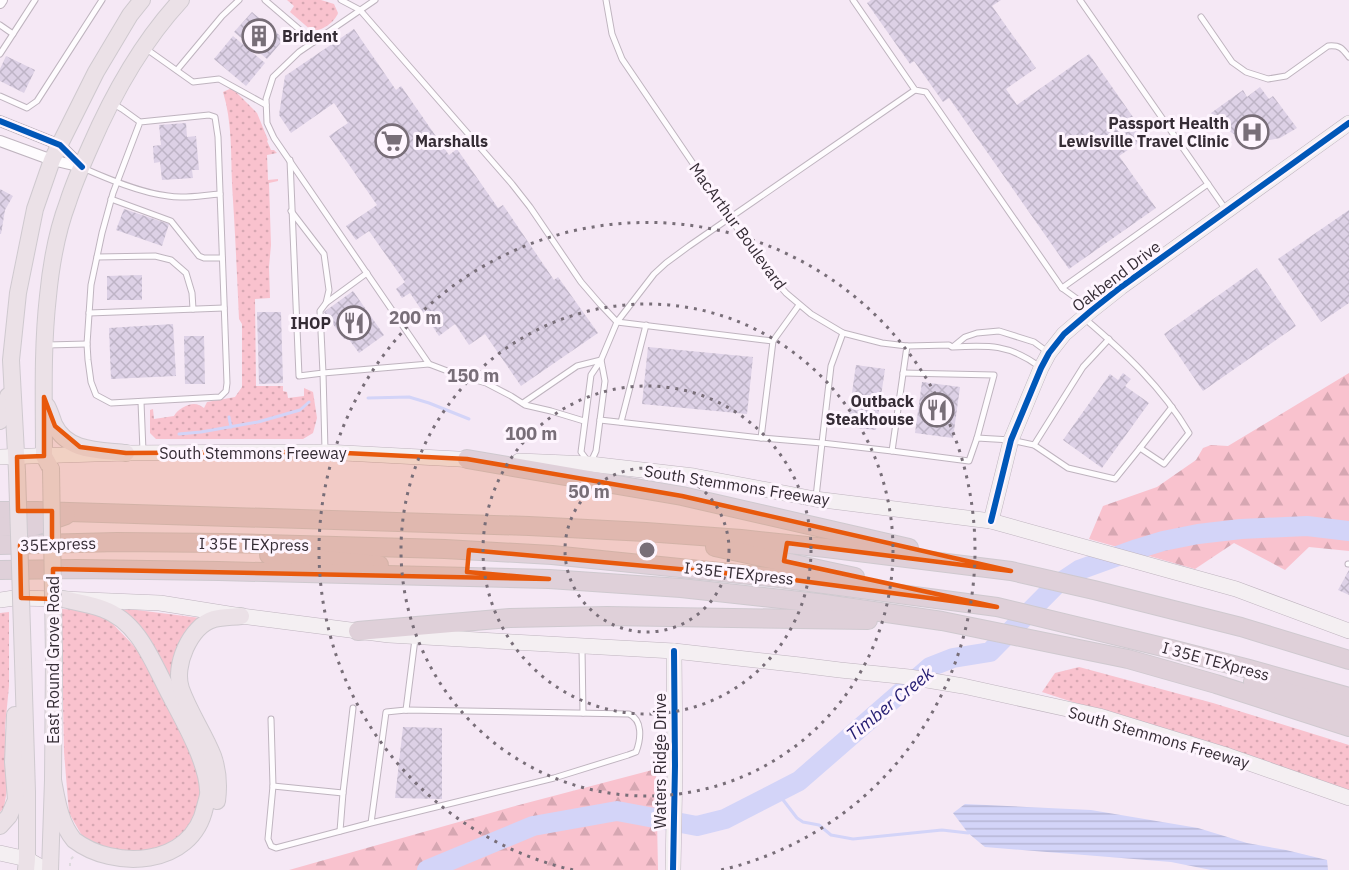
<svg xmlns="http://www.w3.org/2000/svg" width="1349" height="870" font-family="'IBM Plex Sans',sans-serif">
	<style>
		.grass { fill: url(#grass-dots) }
		.forest { fill: url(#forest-firs) }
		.water { fill: url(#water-rules) }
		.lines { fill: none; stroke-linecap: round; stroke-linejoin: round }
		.stream { stroke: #d3d4f8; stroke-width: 3 }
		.river { stroke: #d3d4f8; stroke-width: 20 }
		.building { fill: url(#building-cross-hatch) }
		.lane-casing { stroke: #bfb4bf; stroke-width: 7 }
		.street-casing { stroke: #bfb4bf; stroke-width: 12 }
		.secondary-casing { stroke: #bfb4bf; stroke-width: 16 }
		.primary-casing { stroke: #cfc9cf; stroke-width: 18 }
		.highway-casing { stroke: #cfc9cf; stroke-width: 20 }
		.path { stroke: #ddd9dd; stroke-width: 2; stroke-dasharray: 3 4.5; stroke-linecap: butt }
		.lane { stroke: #fefcfe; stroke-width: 5 }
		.street { stroke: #fefcfe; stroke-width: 10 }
		.secondary { stroke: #f4eff2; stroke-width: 15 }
		.primary { stroke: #ebe1e7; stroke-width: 16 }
		.highway { stroke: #dfd0d9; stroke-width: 18 }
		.primary-bridge-casing { stroke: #cfc9cf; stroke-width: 18; stroke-linecap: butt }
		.primary-bridge { stroke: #ebe1e7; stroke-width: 16 }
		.cycleway-casing { stroke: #fef5fe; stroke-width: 10 }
		.cycleway { stroke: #0057b8; stroke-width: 6 }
		.marked { fill: #e8590c; fill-opacity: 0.2; stroke: #e8590c; stroke-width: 4.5; stroke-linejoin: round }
		.ring { fill: none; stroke: #786e78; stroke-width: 3; stroke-dasharray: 3 6 }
		.labels { text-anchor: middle; stroke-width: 6; stroke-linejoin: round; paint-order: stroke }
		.poi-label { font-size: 16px; font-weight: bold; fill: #352c35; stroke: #fef5fe; text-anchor: end }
		.street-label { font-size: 16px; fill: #352c35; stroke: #fef5fe }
		.water-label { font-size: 18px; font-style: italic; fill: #231c71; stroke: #fef5fe }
		.centre { fill: #786e78; stroke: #fef5fe; stroke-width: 3 }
		.ring-label { font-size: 18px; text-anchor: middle; font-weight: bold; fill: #786e78; stroke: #fef5fe; stroke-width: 6; stroke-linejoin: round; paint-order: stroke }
	</style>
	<defs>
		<pattern id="grass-dots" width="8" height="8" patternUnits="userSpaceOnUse" patternTransform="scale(1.5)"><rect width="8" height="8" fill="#f9c2ce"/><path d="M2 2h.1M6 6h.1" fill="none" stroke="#d6a7b2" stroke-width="1.8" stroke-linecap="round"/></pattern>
		<pattern id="forest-firs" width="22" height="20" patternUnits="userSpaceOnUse" patternTransform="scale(1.5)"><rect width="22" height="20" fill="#f9c2ce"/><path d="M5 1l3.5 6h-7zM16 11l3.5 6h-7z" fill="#d6a7b2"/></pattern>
		<pattern id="water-rules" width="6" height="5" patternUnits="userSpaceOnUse" patternTransform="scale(1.5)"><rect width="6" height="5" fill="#d3d4f8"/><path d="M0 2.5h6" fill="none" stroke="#b6b6d5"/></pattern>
		<pattern id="building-cross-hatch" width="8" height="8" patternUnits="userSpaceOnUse" patternTransform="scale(1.5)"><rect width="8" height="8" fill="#ddd1e6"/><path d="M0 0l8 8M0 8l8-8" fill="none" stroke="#beb4c6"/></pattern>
	</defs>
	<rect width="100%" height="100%" fill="#f5e8f5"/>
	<!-- grass -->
	<g class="grass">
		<path d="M287,0H321L334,4L338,13C335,22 322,31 312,31L290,12L294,6Z"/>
		<path d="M232,88L257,113L268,140L267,141L271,150H274L277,153L267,155L268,180L278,179V181L269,183L271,245L269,267L270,298L255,299L256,386H283V391L287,392L288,398L304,396V388L313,392L317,418L313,433L303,439H156L150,433V410L153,409L154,419L174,416C177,410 187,404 194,404C198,404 201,406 204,408L207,402L235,397L242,387V324L239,319C237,274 235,229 232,184C231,153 232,121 223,92Z"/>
		<polygon points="61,609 84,610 110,621 137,649 191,747 203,780 201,808 181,836 157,854 129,859 85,841 69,813 64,752"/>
		<polygon points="129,609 200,618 188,633 184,710 121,611"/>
		<polygon points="9,612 9,686 5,727 7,789 4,808 0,812 0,613"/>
		<polygon points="1079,667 1213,703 1349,745 1349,792 1042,692 1055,673"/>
	</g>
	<!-- forest -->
	<g class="forest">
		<polygon points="1349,373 1349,551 1309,547 1285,570 1234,543 1195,569 1089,539 1103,506 1157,487 1196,460 1203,448 1211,445 1228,446"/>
		<polygon points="656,769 658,870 289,870 519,805"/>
	</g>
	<!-- water -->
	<polygon class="water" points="965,804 1091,810 1198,828 1247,843 1286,850 1327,860 1328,870 1211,870 1171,862 985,847 968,833 953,813"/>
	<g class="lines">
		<!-- stream -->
		<g class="stream">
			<polyline points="368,398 409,397 429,403 469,419"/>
			<polyline points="229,417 231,427"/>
			<polyline points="179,434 201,432 258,422 300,410 309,402"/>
			<polyline points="777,792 797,818 803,822 819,825 831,835 853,839 942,830 968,833"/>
		</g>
		<!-- river -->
		<polyline class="river" points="427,870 533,826 617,811 697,826 725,819 799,781 930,667 953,658 990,652 1055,586 1079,570 1137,549 1163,541 1198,534 1241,529 1307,526 1349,531"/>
	</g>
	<!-- building -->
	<g class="building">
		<polygon points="871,0 1001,0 992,6 1036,68 1006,89 1017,105 1089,54 1147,137 1119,156 1156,208 1069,269 949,98 943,102 914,61 910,64 867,3"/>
		<polygon points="252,12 284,39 267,59 234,32"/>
		<polygon points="354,29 396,90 401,86 449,155 457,149 498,208 503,205 554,280 558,277 598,333 521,386 485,334 469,345 455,324 439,336 410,293 402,298 396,289 405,282 369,231 356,240 346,226 377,205 329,136 348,123 334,103 291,133 279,115 285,76"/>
		<polygon points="233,36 265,63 246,86 214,59"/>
		<polygon points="6,56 35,70 24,93 0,81 0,69"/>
		<polygon points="1260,87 1269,99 1273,96 1297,128 1280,138 1270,140 1251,140 1235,135 1228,130 1222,126 1211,113 1243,90 1247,97"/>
		<polygon points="186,123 187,137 196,136 199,170 192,170 193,178 162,180 160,162 154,163 153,146 161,145 159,125"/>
		<polygon points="0,189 13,196 5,210 1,234 0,234"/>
		<polygon points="124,209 169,224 162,246 116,230"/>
		<polygon points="1349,210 1349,303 1321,322 1278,259"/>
		<polygon points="1257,268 1296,326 1203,391 1164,334"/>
		<polygon points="142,275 142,300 107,300 107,276"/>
		<polygon points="353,291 384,335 359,353 347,337 344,339 324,312"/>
		<polygon points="257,312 281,312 283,383 259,384"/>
		<polygon points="173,324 176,376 111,379 109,328"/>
		<polygon points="184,336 204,336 205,384 185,384"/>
		<polygon points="648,347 753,357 747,414 642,404"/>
		<polygon points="856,365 885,369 876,430 847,427"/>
		<polygon points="1123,373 1131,379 1125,386 1149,403 1102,468 1063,440 1110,374 1118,380"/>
		<polygon points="922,382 960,387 953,438 915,433"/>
		<polygon points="1349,570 1349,595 1338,590"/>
		<polygon points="403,727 442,728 442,799 395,798"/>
	</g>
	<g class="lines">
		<!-- lane casing -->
		<g class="lane-casing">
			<g id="lane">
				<polyline points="265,0 314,42"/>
				<polyline points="341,0 360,10 512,184 530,207 581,282 600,304 617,322 773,341"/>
				<polyline points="375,0 299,52 273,77 266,99 267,123 274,138 429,364 458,375 486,383 511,396 525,405 551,411 584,421"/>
				<path d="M606,0L612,34L622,59L730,218L772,277L786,293L811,314L843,333L882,343L907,346L949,345L952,347C989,345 1009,344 1040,367"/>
				<polyline points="853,0 915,90 926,92 1062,288 1091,309"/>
				<polyline points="1080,0 1226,210"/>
				<path d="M1201,17L1232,62L1246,72L1268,79L1286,76L1328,46C1340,45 1342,48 1349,57"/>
				<polyline points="0,25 13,34 0,54"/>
				<polyline points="13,34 35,0"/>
				<polyline points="145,48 193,82 219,79 266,105"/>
				<polyline points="177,70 222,16 239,0"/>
				<polyline points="0,96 27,108 37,101 102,0"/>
				<polyline points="112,103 122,109 140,122 113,193 102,233 91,285 87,344 88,360 91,382 96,395 111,403 220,397 226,391 227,383 218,137 215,117 209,115 140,122"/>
				<polyline points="290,160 299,376 323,373 320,311 326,303 367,273"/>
				<path d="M83,168C108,179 141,193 168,196C185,199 203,195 220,194"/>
				<polyline points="111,199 171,221 199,256 204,258 222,258"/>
				<polyline points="291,211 324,254 329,290 326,303"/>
				<polyline points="97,257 155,256 171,260 186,273 192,293 193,309"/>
				<polyline points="1062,288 1208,184"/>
				<polyline points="89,313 224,308"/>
				<polyline points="843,333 831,366 822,443 892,451 907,346"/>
				<polyline points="47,345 87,344"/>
				<polyline points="954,346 965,337 977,333 999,331 1034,342 1049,353"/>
				<polyline points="601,360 605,381 596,451 590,464 581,452 591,375 601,360 617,322 654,274 666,263 689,246 915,90"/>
				<polyline points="903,373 994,375 977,438"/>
				<polyline points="141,402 143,451"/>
				<polyline points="523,403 577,366 601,360"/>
				<polyline points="600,420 761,438 822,443 816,497"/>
				<polyline points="621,422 646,325"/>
				<polyline points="761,438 773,341 799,305"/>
				<polyline points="1034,445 1083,367 1109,339"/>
				<polyline points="1140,448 1172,407"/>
				<polyline points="325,450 323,373 429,364"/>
				<path d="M892,451L969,461L977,438L1011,440L1034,445L1068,468L1115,479L1140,448L1164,464L1189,433C1162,387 1124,352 1084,318"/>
				<polyline points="1348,564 1349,564"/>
				<polyline points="582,649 583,713"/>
				<polyline points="406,710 415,639"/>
				<path d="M271,719L273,786L268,839L271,846L276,848L371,823L554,778L628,755L636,752C641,739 643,720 629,714L406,710L386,712L371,823"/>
				<polyline points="273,786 343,793"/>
				<polyline points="340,831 343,793 353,708"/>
			</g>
		</g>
		<!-- street casing -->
		<g class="street-casing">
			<g id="street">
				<polyline points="0,3 2,0"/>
				<polyline points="0,121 60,145 82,167"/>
				<polyline points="0,141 52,160 82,167"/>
			</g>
		</g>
		<!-- secondary casing -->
		<g class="secondary-casing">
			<g id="secondary">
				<polyline points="0,457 126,453 325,452 477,460"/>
				<polyline points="519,461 590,464 694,476 815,499 991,521 1236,589 1349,631"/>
				<polyline points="991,521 1011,440 1041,368 1049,353 1064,334 1092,310 1121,287 1349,123"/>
				<polyline points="0,600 14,598 63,599 160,603 241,616 389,635 674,651 800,665 840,670 909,677 963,686 1099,716 1229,756 1349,798"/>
				<polyline points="0,853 27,859 46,870"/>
				<polyline points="673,870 675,766 674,651"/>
			</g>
		</g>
		<!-- primary casing -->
		<g class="primary-casing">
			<g id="primary">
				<path d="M47,406C50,412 52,418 54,424C67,452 99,450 126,453"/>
				<polyline points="0,421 6,411 8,396"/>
				<path d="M51,469L44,456C44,402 42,349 48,296C51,265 57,231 68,202C74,183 82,165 90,147C113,94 142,42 181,0"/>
				<polyline points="17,472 11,360 18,293 35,209 52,160 96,72 130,15 142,0"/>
				<polyline points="23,661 27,792 27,859 26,870"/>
				<path d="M53,780C57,801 60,823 74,840C113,870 192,868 205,807C206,802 209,795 208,790C207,761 182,718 169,693C152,661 139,622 103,609C90,604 76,602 63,599"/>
				<path d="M217,801C219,786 218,770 213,756C204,733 189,712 181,689C173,666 190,626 214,619C222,617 233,617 241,616"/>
				<polyline points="0,826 9,816 16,800 13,762 15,715"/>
				<polyline points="50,870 53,780 54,657"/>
			</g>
		</g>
		<!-- highway casing -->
		<g class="highway-casing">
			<g id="highway">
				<polyline points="467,459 682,496 909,548"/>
				<polyline points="0,511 37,511 529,526 646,532 741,539 826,548 1011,571 1094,590 1241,627 1349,660"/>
				<polyline points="0,527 35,526 66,515"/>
				<polyline points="0,545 117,542 225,543 445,549 552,555 779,578 997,607 1171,649 1249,669 1349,697"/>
				<polyline points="715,547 855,577"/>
				<polyline points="269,555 379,565"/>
				<polyline points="0,570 77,569 219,571 549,579 681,588 818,603 942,621 1128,659 1216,684 1349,727"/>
				<polyline points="358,631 510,618 607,616 868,620"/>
				<polyline points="1253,682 1349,711"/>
			</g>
		</g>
		<!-- path -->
		<polyline class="path" points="70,866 70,860 75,855"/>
		<!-- lane -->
		<use href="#lane" class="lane"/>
		<!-- street -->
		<use href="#street" class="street"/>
		<!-- secondary -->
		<use href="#secondary" class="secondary"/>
		<!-- primary -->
		<use href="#primary" class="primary"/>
		<!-- highway -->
		<use href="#highway" class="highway"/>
		<!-- primary-bridge casing -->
		<g class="primary-bridge-casing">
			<g id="primary-bridge">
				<polyline points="51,469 54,657"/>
				<polyline points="17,472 23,661"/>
			</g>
		</g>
		<!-- primary-bridge -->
		<use href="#primary-bridge" class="primary-bridge"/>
		<!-- cycleway casing -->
		<g class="cycleway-casing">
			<g id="cycleway">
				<polyline points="0,121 60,145 82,167"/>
				<polyline points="991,521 1011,440 1041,368 1049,353 1064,334 1092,310 1121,287 1349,123"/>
				<polyline points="673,870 675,766 674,651"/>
			</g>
		</g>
		<!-- cycleway -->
		<use href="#cycleway" class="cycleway"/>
	</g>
	<!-- marked area -->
	<path class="marked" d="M44,397L55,426L80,447L126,453L325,452L467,459L682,496L1011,571L787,543L784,561L997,607L779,578L469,550L467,572L549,579L53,569V599L21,598L20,545L52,544V511H18L17,457L44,456Z"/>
	<!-- distance rings -->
	<g class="ring">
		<circle cx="647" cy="550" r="82"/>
		<circle cx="647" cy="550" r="164"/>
		<circle cx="647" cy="550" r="246"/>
		<path d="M573 870A328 328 0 1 1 721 870"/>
	</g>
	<!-- icons -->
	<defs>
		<g id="building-ring" transform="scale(1.725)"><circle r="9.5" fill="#fef5fe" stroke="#786e78" stroke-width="1.5"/><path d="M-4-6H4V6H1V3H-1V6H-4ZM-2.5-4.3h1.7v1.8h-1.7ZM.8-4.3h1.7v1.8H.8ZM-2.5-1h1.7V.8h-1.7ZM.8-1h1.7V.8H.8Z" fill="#786e78"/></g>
		<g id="hospital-ring" transform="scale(1.725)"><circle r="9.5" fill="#fef5fe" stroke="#786e78" stroke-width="1.5"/><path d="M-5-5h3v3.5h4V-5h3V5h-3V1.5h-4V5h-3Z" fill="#786e78"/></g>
		<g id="supermarket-ring" transform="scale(1.725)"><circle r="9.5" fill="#fef5fe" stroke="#786e78" stroke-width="1.5"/><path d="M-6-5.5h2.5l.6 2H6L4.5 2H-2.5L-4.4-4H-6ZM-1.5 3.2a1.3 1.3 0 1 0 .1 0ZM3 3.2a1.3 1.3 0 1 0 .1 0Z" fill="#786e78"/></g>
		<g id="restaurant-ring" transform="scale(1.725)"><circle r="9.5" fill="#fef5fe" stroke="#786e78" stroke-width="1.5"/><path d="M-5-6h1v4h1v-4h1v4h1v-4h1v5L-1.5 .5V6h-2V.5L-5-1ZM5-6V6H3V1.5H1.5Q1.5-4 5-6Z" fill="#786e78"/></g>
	</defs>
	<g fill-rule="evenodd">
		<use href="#building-ring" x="259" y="36"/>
		<use href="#hospital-ring" x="1252" y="132"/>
		<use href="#supermarket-ring" x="392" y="141"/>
		<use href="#restaurant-ring" x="354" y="323"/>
		<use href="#restaurant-ring" x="937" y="410"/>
	</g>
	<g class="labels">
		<!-- poi labels -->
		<g class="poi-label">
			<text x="282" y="42" text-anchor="start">Brident</text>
			<text x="1229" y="129">Passport Health<tspan x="1229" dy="18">Lewisville Travel Clinic</tspan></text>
			<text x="415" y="147" text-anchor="start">Marshalls</text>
			<text x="331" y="329">IHOP</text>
			<text x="914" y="407">Outback<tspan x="914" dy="18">Steakhouse</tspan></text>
		</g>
		<!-- street labels -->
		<g class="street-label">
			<text transform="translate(738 226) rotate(54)" y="6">MacArthur Boulevard</text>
			<text transform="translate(1116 276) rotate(-37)" y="6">Oakbend Drive</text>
			<text x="253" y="459">South Stemmons Freeway</text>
			<text transform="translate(737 485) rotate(9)" y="6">South Stemmons Freeway</text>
			<text transform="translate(58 544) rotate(-2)" y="6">35Express</text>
			<text transform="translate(254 544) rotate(1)" y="6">I 35E TEXpress</text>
			<text transform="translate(739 573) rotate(6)" y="6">I 35E TEXpress</text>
			<text transform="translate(53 660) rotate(-90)" y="6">East Round Grove Road</text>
			<text transform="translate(1216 661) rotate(15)" y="6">I 35E TEXpress</text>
			<text transform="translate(1159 737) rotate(16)" y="6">South Stemmons Freeway</text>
			<text transform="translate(660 761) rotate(-90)" y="6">Waters Ridge Drive</text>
		</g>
		<!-- water labels -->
		<g class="water-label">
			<text transform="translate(890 704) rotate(-39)" y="6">Timber Creek</text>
		</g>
	</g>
	<circle cx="647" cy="550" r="9" class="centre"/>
	<g class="ring-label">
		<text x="415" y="324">200 m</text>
		<text x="473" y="382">150 m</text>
		<text x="531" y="440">100 m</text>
		<text x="589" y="498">50 m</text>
	</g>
</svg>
